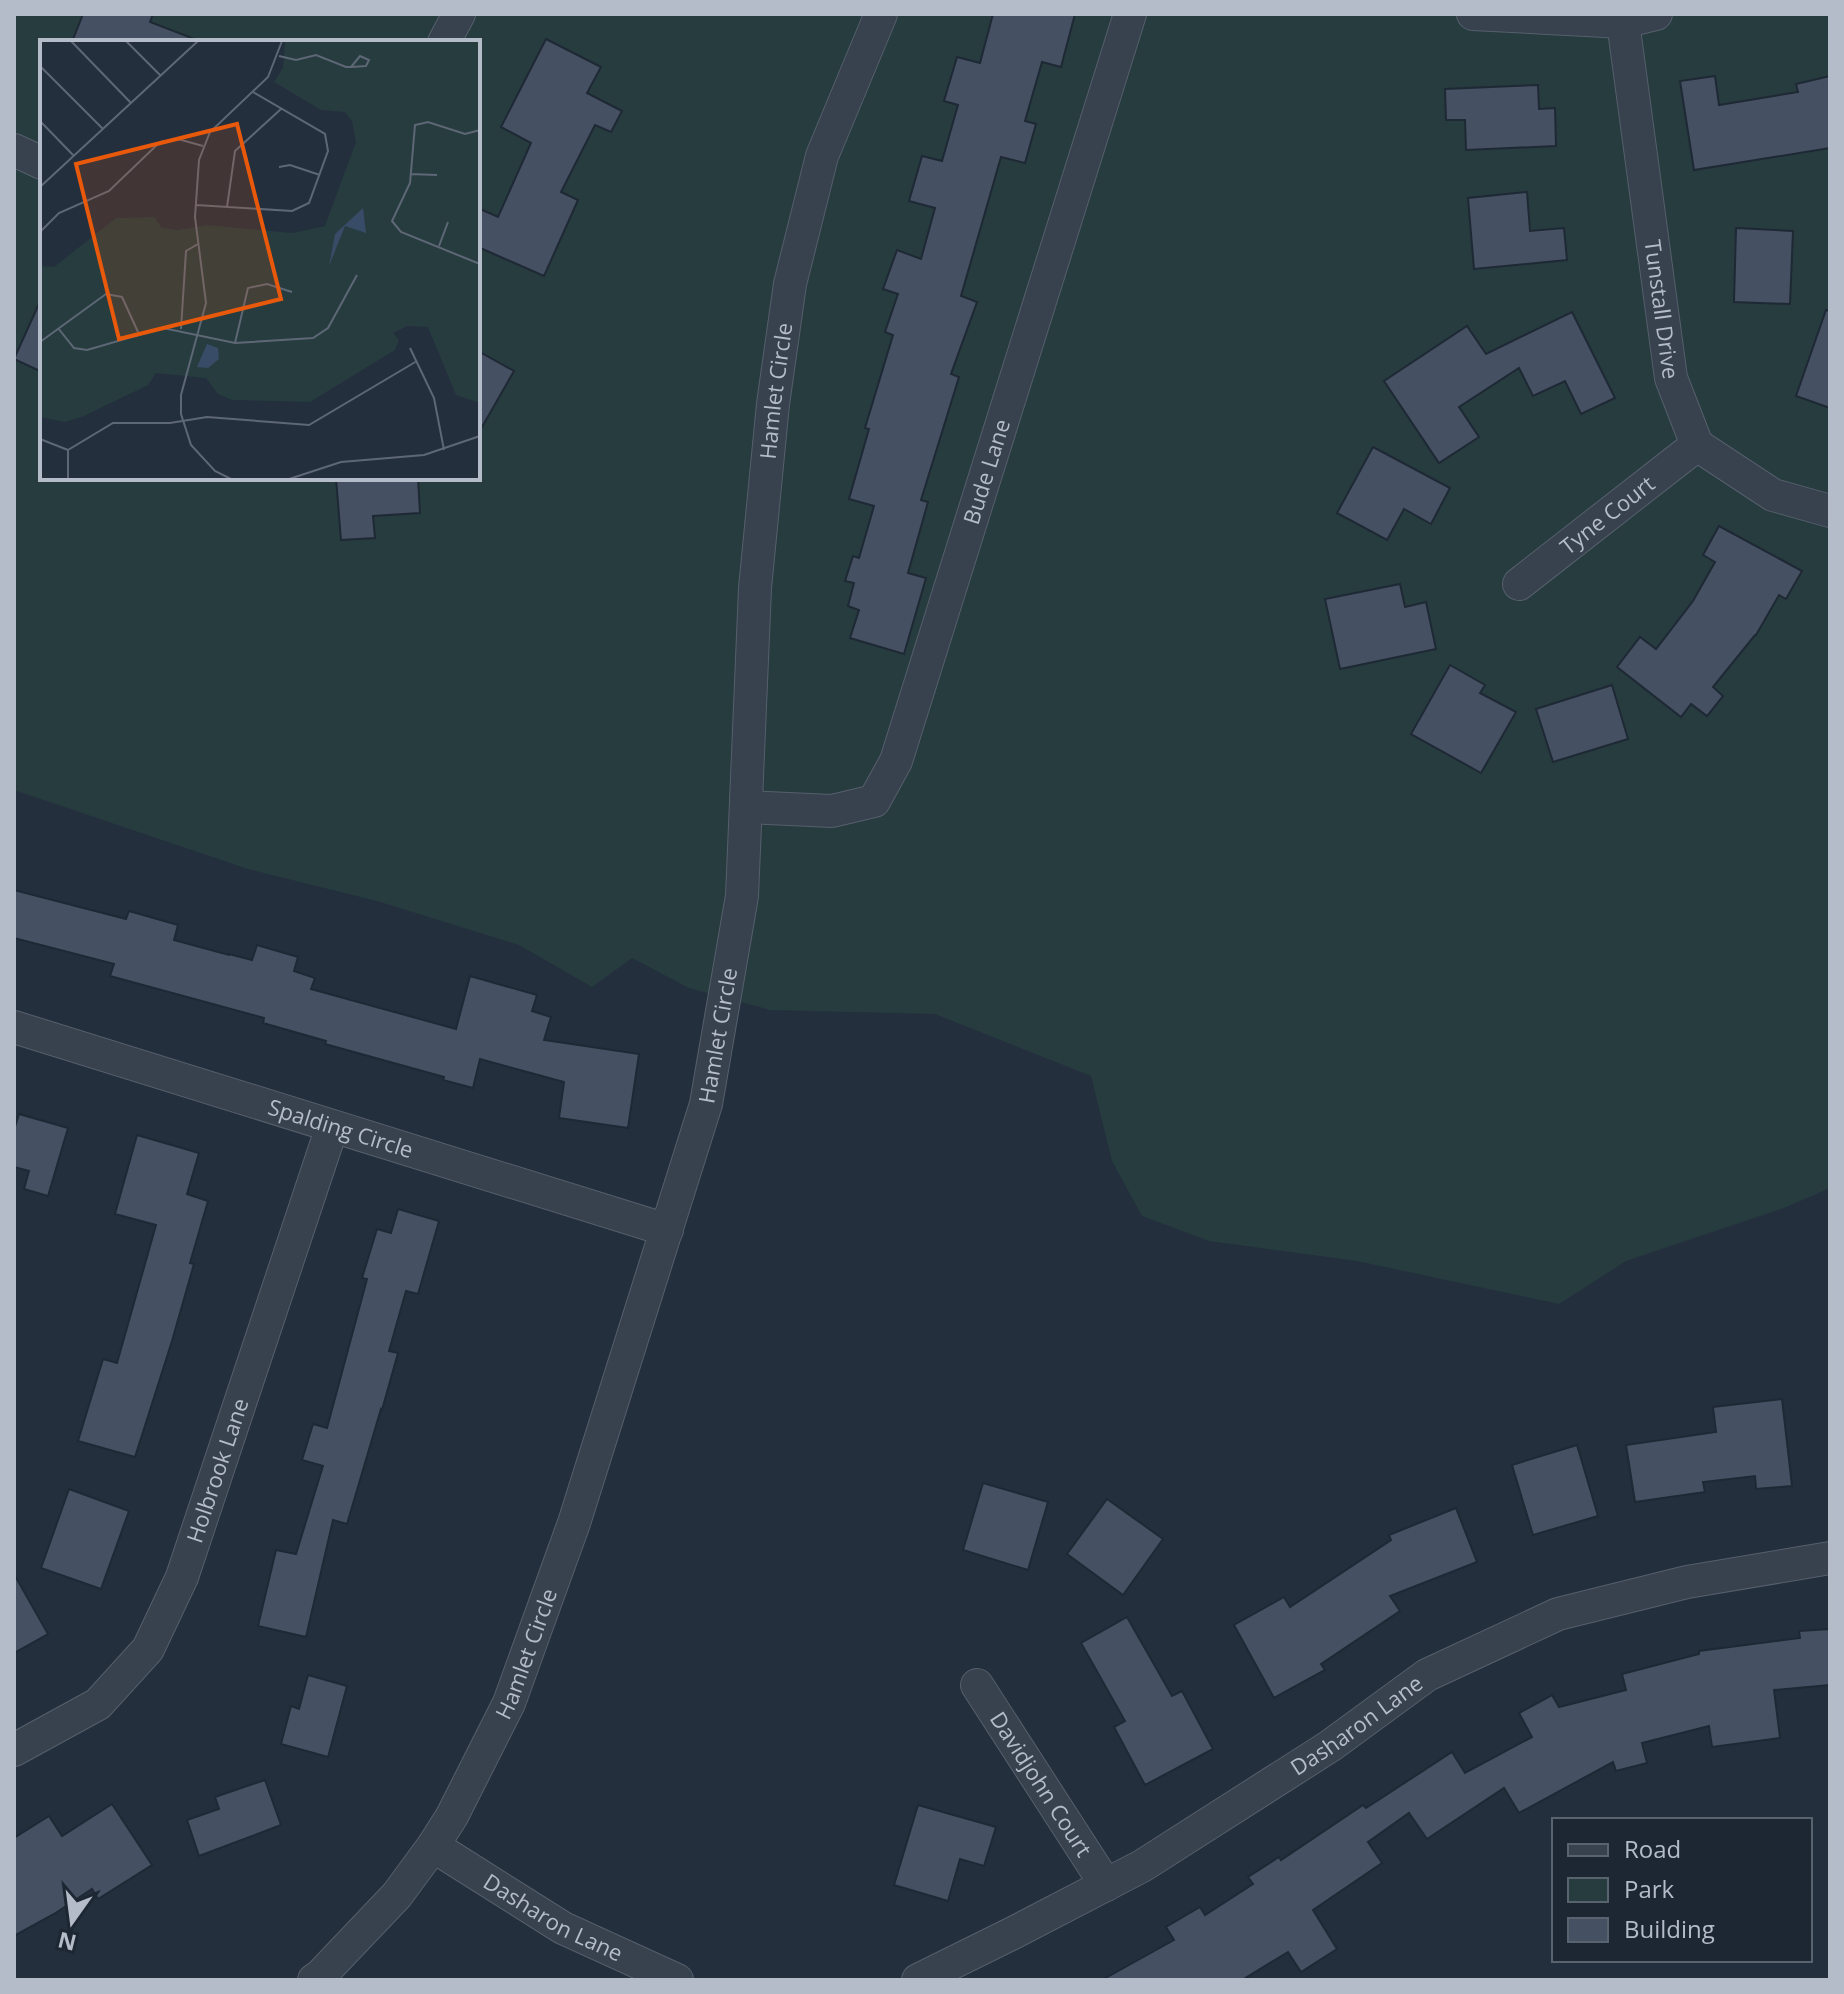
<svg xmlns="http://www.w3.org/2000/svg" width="1844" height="1994" font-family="'Open Sans',sans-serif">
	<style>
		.green { fill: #263c3f; fill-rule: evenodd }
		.building { fill: #455162; stroke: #1f2835; stroke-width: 2 }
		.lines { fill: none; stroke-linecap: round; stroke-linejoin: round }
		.minor-casing { stroke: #565f6c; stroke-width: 34 }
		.minor { stroke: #38414e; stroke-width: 32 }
		.labels { text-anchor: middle; stroke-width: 6; stroke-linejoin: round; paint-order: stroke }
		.street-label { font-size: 22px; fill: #b4bcc9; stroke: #1d2633 }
		.inset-road { fill: none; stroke: #5e6776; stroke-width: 2 }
		.view { fill: #e8590c; fill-opacity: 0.15; stroke: #e8590c; stroke-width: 4 }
		.inset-edge { fill: none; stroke: #b4bcc9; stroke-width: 4 }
	</style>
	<rect width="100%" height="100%" fill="#242f3e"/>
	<!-- green -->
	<path class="green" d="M14,14H1830V1188L1784,1208L1626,1261L1559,1304L1357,1261L1209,1241L1142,1216L1112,1161L1091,1076L935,1014L770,1010L689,988L632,958L592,987L519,945L377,901L248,869L14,790ZM42,42H478V478H42Z"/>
	<!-- building -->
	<g class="building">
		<polygon points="83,14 153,14 150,22 197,40 196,42 72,42"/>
		<polygon points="993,14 1075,14 1061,67 1042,62 1025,121 1036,124 1025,163 1001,157 961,296 977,302 951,374 959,377 921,500 928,502 908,573 926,578 904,654 850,638 859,610 848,606 854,583 845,581 853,556 859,558 874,506 849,499 869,429 865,428 893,335 885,332 898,294 883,289 897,250 921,259 935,208 909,201 922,156 942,161 958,105 944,101 957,57 980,63"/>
		<polygon points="546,39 601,67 587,93 622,111 611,132 595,125 561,192 578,200 544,276 478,247 478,208 498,217 531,143 501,127"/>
		<polygon points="1715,76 1719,105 1798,92 1796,84 1830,76 1830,148 1694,170 1680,81"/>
		<polygon points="1538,85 1539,109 1555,108 1556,146 1466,150 1465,120 1446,120 1445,89"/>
		<polygon points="1527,192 1530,231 1564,228 1567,260 1474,269 1468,198"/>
		<polygon points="1736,228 1793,231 1790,304 1734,302"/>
		<polygon points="42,297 42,372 14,359"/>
		<polygon points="1826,310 1830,311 1830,408 1796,396"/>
		<polygon points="1572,312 1615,398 1581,414 1565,381 1533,396 1519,368 1459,407 1479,437 1439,463 1384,381 1467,326 1486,354"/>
		<polygon points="478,351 514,371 478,434"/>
		<polygon points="1373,447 1450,488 1431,524 1404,509 1387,540 1337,513"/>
		<polygon points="336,478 418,478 420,513 373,516 375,538 341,540"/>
		<polygon points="1719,526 1802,571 1786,599 1779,595 1756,635 1755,635 1713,687 1723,696 1707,716 1691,704 1681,717 1617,667 1640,637 1656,649 1693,601 1715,562 1703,555"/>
		<polygon points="1400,584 1405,607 1426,602 1436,649 1340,669 1325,599"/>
		<polygon points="1450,665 1485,685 1480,693 1516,712 1481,773 1411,734"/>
		<polygon points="1612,685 1628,739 1553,762 1536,709"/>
		<polygon points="14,890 126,919 129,911 178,925 174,940 229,955 229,954 252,960 257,945 298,957 294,971 315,978 311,989 456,1029 470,976 537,995 532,1011 551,1017 544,1040 639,1054 628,1128 559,1118 564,1082 480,1059 473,1088 443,1080 444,1077 325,1044 326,1041 263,1023 264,1018 110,976 114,964 14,938"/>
		<polygon points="19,1114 68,1128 48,1196 24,1189 29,1171 14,1167 14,1130"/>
		<polygon points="137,1135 199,1153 187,1194 208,1201 190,1263 194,1264 172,1341 135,1457 78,1441 103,1359 117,1363 156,1225 115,1214"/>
		<polygon points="398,1209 439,1221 418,1294 406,1291 389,1351 398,1353 382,1410 381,1409 347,1524 333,1520 306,1637 258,1626 276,1550 296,1554 323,1466 302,1460 313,1424 327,1428 367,1279 362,1278 377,1229 391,1233"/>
		<polygon points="1782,1399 1792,1486 1756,1489 1755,1476 1703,1482 1705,1492 1635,1502 1626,1445 1716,1432 1713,1407"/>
		<polygon points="1577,1445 1598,1516 1533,1535 1512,1465"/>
		<polygon points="983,1483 1048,1502 1028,1570 963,1550"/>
		<polygon points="69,1489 129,1511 101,1589 41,1568"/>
		<polygon points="1107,1499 1163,1539 1123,1595 1067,1554"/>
		<polygon points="1456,1508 1477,1562 1390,1596 1400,1611 1321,1664 1325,1670 1274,1698 1234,1625 1284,1597 1290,1607 1391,1540 1389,1535"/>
		<polygon points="14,1574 48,1634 14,1653"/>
		<polygon points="1127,1617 1172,1696 1182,1691 1213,1749 1145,1785 1114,1727 1125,1721 1081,1643"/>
		<polygon points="1830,1629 1830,1685 1774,1690 1780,1738 1712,1747 1709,1726 1642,1743 1647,1763 1616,1771 1613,1762 1519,1813 1504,1788 1427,1839 1409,1813 1368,1842 1382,1863 1313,1910 1337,1949 1301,1972 1288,1952 1242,1980 1102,1980 1174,1940 1166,1927 1200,1907 1205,1915 1253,1884 1248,1877 1279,1857 1281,1860 1363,1805 1366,1808 1452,1752 1465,1773 1532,1737 1519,1713 1552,1695 1559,1707 1626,1690 1622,1674 1699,1654 1699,1651 1800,1638 1799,1631"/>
		<polygon points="308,1675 347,1686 328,1757 281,1744 291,1706 299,1709"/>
		<polygon points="265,1780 281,1825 199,1856 187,1820 219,1809 215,1797"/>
		<polygon points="112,1804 152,1865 98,1899 92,1889 54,1914 14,1936 14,1838 49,1816 62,1836"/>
		<polygon points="918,1805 996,1827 984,1866 960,1859 948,1901 894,1885"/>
	</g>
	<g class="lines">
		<!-- minor casing -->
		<g class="minor-casing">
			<g id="minor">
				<polyline points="1473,14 1623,22 1656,14"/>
				<path id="s1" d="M1623,22L1671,378L1697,445L1773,495L1830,511"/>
				<polyline points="444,42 459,14"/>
				<polyline points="14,150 42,163"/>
				<path id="s2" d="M1519,584L1697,445"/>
				<path id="s3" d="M746,807L832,811L874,801L896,761L1130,14"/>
				<path id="s4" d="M14,1027L667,1230"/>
				<path id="s5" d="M977,1685L1106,1885"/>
				<path id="s6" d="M14,1750L98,1704L148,1649L182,1577L332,1127"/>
				<path id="s7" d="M433,1846L563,1928L677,1980"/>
				<path id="s8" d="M314,1980L320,1976L397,1895L433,1846L452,1816L509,1703L574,1523L706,1104L742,896L755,588L773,404L790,284L822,156L881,14"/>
				<path id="s9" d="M918,1980L1015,1932L1142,1866L1330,1746L1427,1675L1558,1614L1687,1582L1830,1558"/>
			</g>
		</g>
		<!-- minor -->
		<use href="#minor" class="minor"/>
	</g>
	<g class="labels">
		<!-- street labels -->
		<g class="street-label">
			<text dy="8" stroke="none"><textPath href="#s1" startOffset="290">Tunstall Drive</textPath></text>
			<text dy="8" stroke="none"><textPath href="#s8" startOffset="1690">Hamlet Circle</textPath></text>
			<text dy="8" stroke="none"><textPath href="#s3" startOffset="478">Bude Lane</textPath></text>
			<text dy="8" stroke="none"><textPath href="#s2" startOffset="112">Tyne Court</textPath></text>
			<text dy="8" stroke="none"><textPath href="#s8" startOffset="1042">Hamlet Circle</textPath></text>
			<text dy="8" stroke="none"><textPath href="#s4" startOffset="342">Spalding Circle</textPath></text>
			<text dy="8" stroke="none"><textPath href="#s6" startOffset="362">Holbrook Lane</textPath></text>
			<text dy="8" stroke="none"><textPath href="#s8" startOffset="394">Hamlet Circle</textPath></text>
			<text dy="8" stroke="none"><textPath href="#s9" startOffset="508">Dasharon Lane</textPath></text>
			<text dy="8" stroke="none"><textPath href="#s5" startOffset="118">Davidjohn Court</textPath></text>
			<text dy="8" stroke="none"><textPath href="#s7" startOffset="140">Dasharon Lane</textPath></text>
		</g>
	</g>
	<!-- overview -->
	<g transform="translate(40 40)">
		<rect width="440" height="440" fill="#242f3e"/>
		<path d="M245,1H440V363L416,355L388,287L367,286L353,293L359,300L355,310L270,362L192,360L178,354L166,338L116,333L108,345L44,376L25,382L0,377V226L14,227L76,178L114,177L122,188L137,190L168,185L252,193L285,186L316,102L312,81L305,72L281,70L234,42L243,28Z" fill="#263c3f"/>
		<path d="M323,168L326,193L305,186L289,226L295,194ZM167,304L178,308L179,319L168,328L157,327Z" fill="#394c67"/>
		<path class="inset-road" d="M31,1L91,63M86,1L121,36M239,16L256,20L276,15L306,27H311L326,26L329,20L320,16L311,27M0,26L63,89M0,81L34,116M440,90L425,94L388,82L375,85L370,143L352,181L361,192L440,224M239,127L250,125L280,135M370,134L397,135M0,147L158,1M156,165L252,171L269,163L288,111L285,94L213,52M187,167L195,111L241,69M0,192L19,173L69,151L120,102L138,99L163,106M399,206L408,182M18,288L34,308L47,310L123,288L195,303L273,298L288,288L317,235M141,289L146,211L158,204M0,302L66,254L82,257L98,292M195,303L208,248L227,244L252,252M370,308L394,358L404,410M0,399L28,410M28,439V410L73,383H130L167,377L269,385L377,321M191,439L175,431L151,405L141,374V355L166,263L155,177L159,120L170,92L228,37L242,1M249,439L301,422L384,415L440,396"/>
		<path class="view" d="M197,84L241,259L79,299L36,124Z"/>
		<rect width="440" height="440" class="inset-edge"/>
	</g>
	<!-- border -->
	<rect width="1844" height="1994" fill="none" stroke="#b4bcc9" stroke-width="32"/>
	<!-- legend -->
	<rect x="1552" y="1818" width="260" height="144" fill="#1d2633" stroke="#59626f" stroke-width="2"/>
	<rect x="1568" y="1844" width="40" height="12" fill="#38414e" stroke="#59626f" stroke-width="2"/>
	<text x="1624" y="1858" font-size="24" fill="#b4bcc9">Road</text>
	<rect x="1568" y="1878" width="40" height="24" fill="#263c3f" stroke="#59626f" stroke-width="2"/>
	<text x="1624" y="1898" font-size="24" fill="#b4bcc9">Park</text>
	<rect x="1568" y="1918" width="40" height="24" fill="#455162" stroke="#59626f" stroke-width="2"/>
	<text x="1624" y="1938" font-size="24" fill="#b4bcc9">Building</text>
	<!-- north arrow -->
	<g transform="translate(72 1922) rotate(194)" stroke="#1d2633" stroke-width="6" paint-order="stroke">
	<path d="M0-6L14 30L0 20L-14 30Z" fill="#b4bcc9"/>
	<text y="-12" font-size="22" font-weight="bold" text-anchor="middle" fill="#b4bcc9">N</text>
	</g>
</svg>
